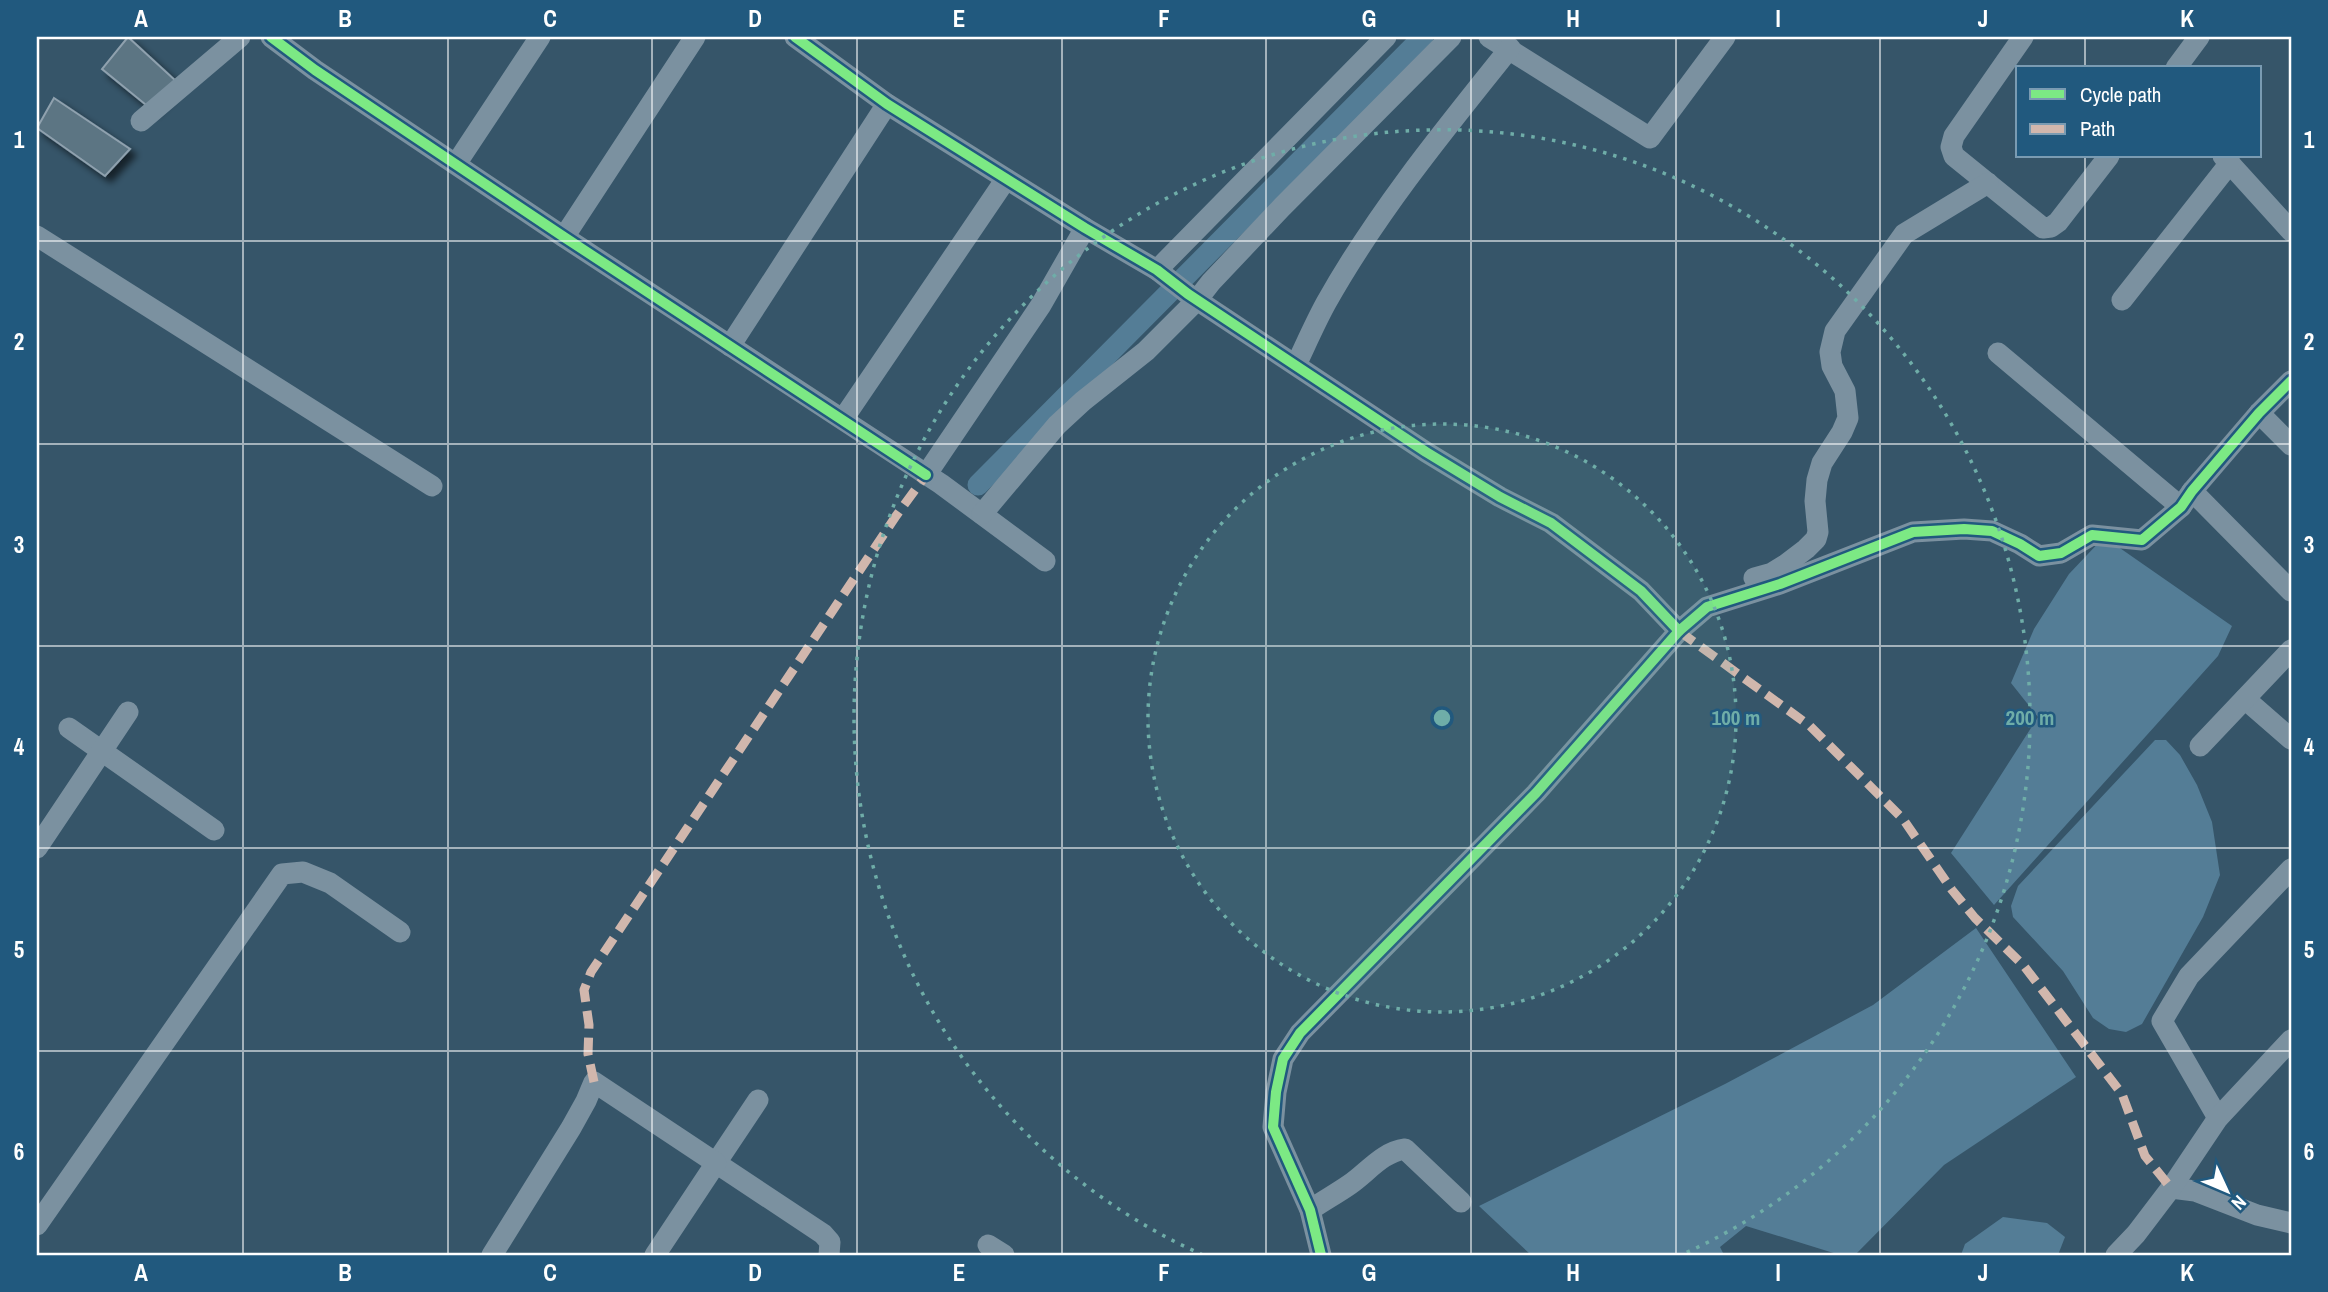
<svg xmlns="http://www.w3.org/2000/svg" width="2328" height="1292" font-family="'Archivo Narrow',sans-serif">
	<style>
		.water { fill: #547d96 }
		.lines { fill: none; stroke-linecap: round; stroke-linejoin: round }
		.canal { stroke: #547d96; stroke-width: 21 }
		.building { fill: #5c7483; stroke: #8fa1ae; stroke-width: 2; filter: url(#shadow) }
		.minor { stroke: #7b91a0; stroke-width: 21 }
		.quiet { stroke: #d1b7ad; stroke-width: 9; stroke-dasharray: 18 9; stroke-linecap: butt }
		.cycleway-casing { stroke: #21597e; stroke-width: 15 }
		.cycleway { stroke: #7ce984; stroke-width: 10 }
		.grid { fill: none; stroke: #fff; stroke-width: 2; stroke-opacity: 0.55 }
		.ring { fill: none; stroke: #6fada8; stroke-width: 3.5; stroke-dasharray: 3.5 7 }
		.centre { fill: #6fada8; stroke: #21597e; stroke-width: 3.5 }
		.ring-label { font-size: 21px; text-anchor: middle; font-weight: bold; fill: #6fada8; stroke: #21597e; stroke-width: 5; stroke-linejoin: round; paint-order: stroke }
		.neatline { fill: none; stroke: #fff; stroke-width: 2.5 }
		.grid-label { font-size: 23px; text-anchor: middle; font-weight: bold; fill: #fff }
	</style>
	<defs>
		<filter id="shadow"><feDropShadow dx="6" dy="6" stdDeviation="3.5" flood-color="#0009"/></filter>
	</defs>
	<rect width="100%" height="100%" fill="#365569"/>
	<!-- water -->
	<g class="water">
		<polygon points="2104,537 2232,626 2218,656 1994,905 1951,853 2038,717 2011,683 2034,629 2069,574"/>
		<polygon points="2155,740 2166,740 2180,755 2197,785 2212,822 2220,875 2203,917 2142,1024 2126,1032 2109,1029 2093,1018 2063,971 2013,917 2011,906 2018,886"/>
		<polygon points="1976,928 2076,1077 1944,1165 1855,1255 1840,1255 1746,1226 1720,1247 1724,1255 1531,1255 1479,1206 1725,1084 1873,1005"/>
		<polygon points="2003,1217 2047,1223 2065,1237 2058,1255 1961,1255 1965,1244"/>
	</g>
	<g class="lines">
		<!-- canal -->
		<polyline class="canal" points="978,485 1423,37"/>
	</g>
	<!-- building -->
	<g class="building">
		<polygon points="128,37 177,82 151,109 102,69"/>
		<polygon points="54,98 130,149 105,176 37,128"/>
	</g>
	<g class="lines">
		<!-- minor -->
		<g class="minor">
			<polyline points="271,37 315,70 564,237 941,484 1045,561"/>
			<polyline points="795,37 887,104 1085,228 1157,270 1188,294 1426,452 1500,497 1551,523 1641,591 1679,631 1707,607 1780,584 1913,532 1964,529 1992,531 2020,544 2039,556 2061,553 2092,535 2142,540 2181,507 2192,491 2259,413 2291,381"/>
			<polyline points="1489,37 1650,138 1725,37"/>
			<polyline points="2023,37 1954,136 1951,147 1954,156 2043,228 2051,227 2058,222 2109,156"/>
			<polyline points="2176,68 2199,37"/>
			<polyline points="141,121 240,37"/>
			<polyline points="2223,156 2291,231"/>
			<polyline points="456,164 540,37"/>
			<polyline points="37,236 432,486"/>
			<polyline points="564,237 695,37"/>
			<polyline points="1157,270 1386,37"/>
			<polyline points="2122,300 2230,163"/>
			<polyline points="730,346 887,104"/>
			<polyline points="1998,353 2181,507"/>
			<path d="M1296,365C1306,344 1315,323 1326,303C1377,212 1445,129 1510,48"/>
			<polyline points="2259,413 2291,445"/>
			<polyline points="843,419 1006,179"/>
			<polyline points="926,475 1041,305 1085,228"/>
			<polyline points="2192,491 2291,591"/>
			<polyline points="982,514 1057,425 1083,401 1146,351 1197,300 1211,282 1282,207 1451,37"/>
			<polyline points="1754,578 1772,573 1785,565 1806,549 1816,539 1818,532 1815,501 1817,480 1822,463 1842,432 1848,418 1845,391 1832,366 1830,352 1835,331 1904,234 1988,183"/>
			<polyline points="2245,699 2291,739"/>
			<polyline points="69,728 214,830"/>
			<polyline points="2200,746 2291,650"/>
			<polyline points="37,848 128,712"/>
			<polyline points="758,1100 716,1163 823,1234 830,1242 829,1255"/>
			<polyline points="2218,1118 2162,1021 2189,976 2291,869"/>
			<polyline points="2171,1188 2195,1191 2257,1215 2291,1223"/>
			<path d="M1310,1210C1323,1201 1336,1194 1349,1185C1367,1173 1382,1152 1405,1149L1461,1202"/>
			<polyline points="37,1225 282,874 303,872 330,883 400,932"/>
			<polyline points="988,1245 1004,1255"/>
			<polyline points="492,1255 571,1128 586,1101 594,1082 716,1163 655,1255"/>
			<polyline points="1321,1255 1310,1210 1273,1127 1276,1092 1283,1059 1300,1033 1536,793 1679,631"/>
			<polyline points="2116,1255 2136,1234 2171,1188 2218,1118 2291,1040"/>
		</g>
		<!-- quiet -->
		<g class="quiet">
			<polyline points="1679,631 1810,726 1903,819 1952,890 1975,918 2024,966 2122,1094 2145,1156 2171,1188"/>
			<polyline points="594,1082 588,1054 589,1025 584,990 591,972 896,516 926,475"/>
		</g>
		<!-- cycleway casing -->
		<g class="cycleway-casing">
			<g id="cycleway">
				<polyline points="271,37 315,70 564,237 926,475"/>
				<polyline points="795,37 887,104 1085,228 1157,270 1188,294 1426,452 1500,497 1551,523 1641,591 1679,631 1707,607 1780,584 1913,532 1964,529 1992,531 2020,544 2039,556 2061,553 2092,535 2142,540 2181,507 2192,491 2259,413 2291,381"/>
				<polyline points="1321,1255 1310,1210 1273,1127 1276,1092 1283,1059 1300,1033 1536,793 1679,631"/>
			</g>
		</g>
		<!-- cycleway -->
		<use href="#cycleway" class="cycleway"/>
	</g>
	<!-- grid -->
	<path class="grid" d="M243,37V1255M448,37V1255M652,37V1255M857,37V1255M1062,37V1255M1266,37V1255M1471,37V1255M1676,37V1255M1880,37V1255M2085,37V68M2085,156V1255M37,241H2291M37,444H2291M37,646H2291M37,848H2291M37,1051H2291"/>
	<!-- distance rings -->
	<circle cx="1442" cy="718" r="294" fill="#6fada8" fill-opacity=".12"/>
	<g class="ring">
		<circle cx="1442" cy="718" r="294"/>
		<path d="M1203 1255A588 588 0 1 1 1681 1255"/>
	</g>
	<circle cx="1442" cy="718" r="10" class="centre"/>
	<g class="ring-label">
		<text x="1736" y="725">100 m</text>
		<text x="2030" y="725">200 m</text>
	</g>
	<!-- border -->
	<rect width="2328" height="1292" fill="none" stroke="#21597e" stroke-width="77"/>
	<!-- legend -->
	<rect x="2016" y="66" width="245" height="91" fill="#21597e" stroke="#7a9bb2" stroke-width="2"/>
	<rect x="2030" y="89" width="35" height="10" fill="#7ce984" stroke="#7a9bb2" stroke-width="2"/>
	<text x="2080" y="102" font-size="21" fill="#ffffff">Cycle path</text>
	<rect x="2030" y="124" width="35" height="10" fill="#d1b7ad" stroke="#7a9bb2" stroke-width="2"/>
	<text x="2080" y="136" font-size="21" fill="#ffffff">Path</text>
	<!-- north arrow -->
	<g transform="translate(2227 1191) rotate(134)" stroke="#21597e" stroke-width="5" paint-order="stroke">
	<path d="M0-5L12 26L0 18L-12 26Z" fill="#ffffff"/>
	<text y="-10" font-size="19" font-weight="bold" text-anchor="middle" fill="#ffffff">N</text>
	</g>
	<rect x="38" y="38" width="2252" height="1216" class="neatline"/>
	<g class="grid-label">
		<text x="141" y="27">A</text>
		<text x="345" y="27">B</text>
		<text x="550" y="27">C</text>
		<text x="755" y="27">D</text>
		<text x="959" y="27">E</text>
		<text x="1164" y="27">F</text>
		<text x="1369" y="27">G</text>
		<text x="1573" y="27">H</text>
		<text x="1778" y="27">I</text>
		<text x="1983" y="27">J</text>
		<text x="2187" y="27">K</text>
		<text x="19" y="148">1</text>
		<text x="2309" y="148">1</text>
		<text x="19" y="350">2</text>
		<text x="2309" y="350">2</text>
		<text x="19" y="553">3</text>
		<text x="2309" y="553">3</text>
		<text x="19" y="755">4</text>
		<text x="2309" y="755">4</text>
		<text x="19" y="958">5</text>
		<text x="2309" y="958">5</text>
		<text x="19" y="1160">6</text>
		<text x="2309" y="1160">6</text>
		<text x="141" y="1281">A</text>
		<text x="345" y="1281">B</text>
		<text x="550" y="1281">C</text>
		<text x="755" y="1281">D</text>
		<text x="959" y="1281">E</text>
		<text x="1164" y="1281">F</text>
		<text x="1369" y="1281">G</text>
		<text x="1573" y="1281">H</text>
		<text x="1778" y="1281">I</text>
		<text x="1983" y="1281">J</text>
		<text x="2187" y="1281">K</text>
	</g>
</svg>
